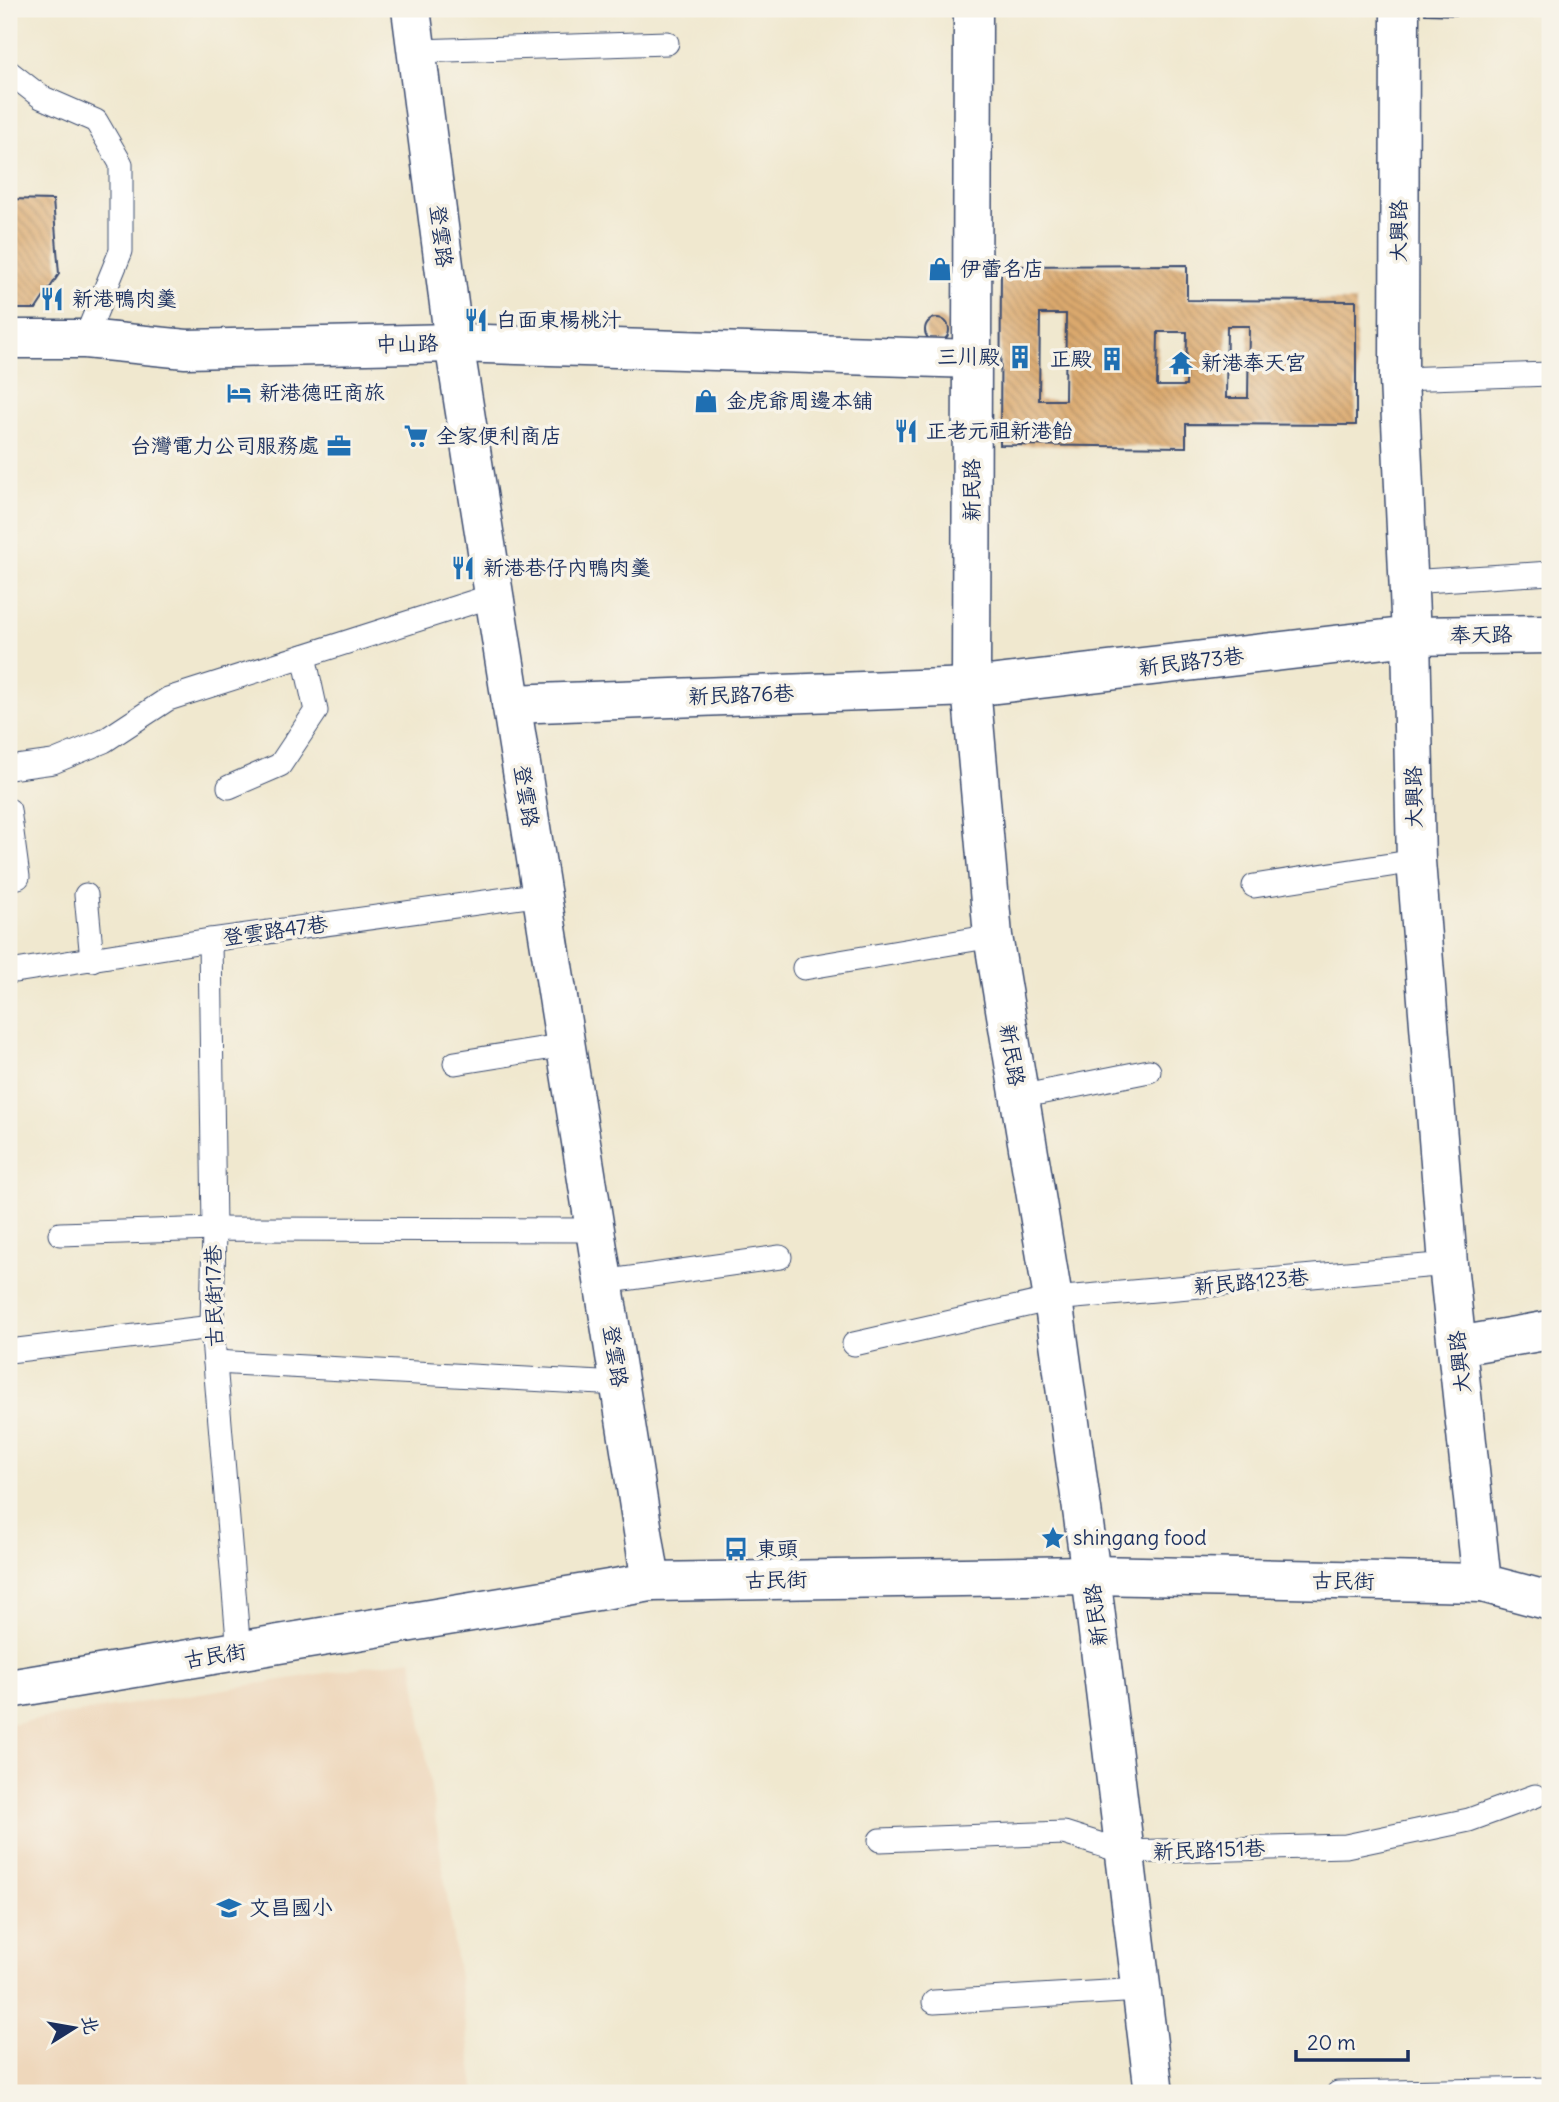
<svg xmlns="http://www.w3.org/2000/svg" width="1559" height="2102" font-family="Delius,'LXGW WenKai TC',sans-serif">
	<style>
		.built { fill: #eed7bb }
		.building { fill: url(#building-back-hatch); fill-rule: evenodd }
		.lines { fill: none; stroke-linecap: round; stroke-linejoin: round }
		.service-casing { stroke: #3b4b6f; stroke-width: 25 }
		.minor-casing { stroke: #3b4b6f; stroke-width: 41 }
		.tertiary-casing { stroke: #3b4b6f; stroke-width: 41 }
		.secondary-casing { stroke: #3b4b6f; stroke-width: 41 }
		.service { stroke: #fff; stroke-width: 23 }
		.minor { stroke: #fff; stroke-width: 38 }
		.tertiary { stroke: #fff; stroke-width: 38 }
		.secondary { stroke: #fff; stroke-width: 38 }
		.labels { text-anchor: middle; stroke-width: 7; stroke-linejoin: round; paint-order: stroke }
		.street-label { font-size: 21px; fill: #1b2f5e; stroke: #f7f3e8 }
		.poi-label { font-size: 21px; fill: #1b2f5e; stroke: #f7f3e8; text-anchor: start }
	</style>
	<defs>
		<pattern id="building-back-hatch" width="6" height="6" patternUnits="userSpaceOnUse" patternTransform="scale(1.75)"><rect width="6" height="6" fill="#dba96d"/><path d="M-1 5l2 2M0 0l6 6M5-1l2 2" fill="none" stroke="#b18a5d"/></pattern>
	</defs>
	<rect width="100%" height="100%" fill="#f7f3e8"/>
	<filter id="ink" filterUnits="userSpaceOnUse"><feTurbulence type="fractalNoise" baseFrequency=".0143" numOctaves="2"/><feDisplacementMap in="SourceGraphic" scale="14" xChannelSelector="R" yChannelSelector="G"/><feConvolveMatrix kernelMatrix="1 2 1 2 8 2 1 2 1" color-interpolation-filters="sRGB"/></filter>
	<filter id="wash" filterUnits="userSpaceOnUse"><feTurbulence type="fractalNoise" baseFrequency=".00686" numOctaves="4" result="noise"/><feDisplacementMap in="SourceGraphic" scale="28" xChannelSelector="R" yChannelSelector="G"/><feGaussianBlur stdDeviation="1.57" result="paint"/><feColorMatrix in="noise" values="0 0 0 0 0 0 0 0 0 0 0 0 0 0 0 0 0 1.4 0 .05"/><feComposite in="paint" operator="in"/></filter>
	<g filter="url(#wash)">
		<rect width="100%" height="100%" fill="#f0e8cf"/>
		<!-- built -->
		<polygon class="built" points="412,1659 476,2093 9,2093 9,1724"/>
		<g id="blocks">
			<!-- building -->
			<g class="building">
				<polygon points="1425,9 1458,9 1458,15 1425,14"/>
				<polygon points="9,199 53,200 59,274 36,309 9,309"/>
				<path d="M1187,265V300L1356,301V425L1186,424V447L1000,445L1001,266ZM1040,314H1066L1065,400H1039ZM1227,326H1249L1248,398H1226ZM1158,332H1187L1186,386H1157Z"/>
				<circle cx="937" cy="330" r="12"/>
			</g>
		</g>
	</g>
	<g filter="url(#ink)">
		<use href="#blocks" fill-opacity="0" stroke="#3b4b6f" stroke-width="2"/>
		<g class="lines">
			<!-- service casing -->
			<g class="service-casing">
				<g id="service">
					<polyline points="417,51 667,43"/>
					<polyline points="9,72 41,97 96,121 121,164 121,251 85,339"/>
					<polyline points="1399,379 1550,374"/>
					<polyline points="1408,582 1550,573"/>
					<polyline points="9,768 53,762 104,741 168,699 495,595"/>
					<polyline points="229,787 280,765 316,711 304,656"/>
					<polyline points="9,810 18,877"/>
					<polyline points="1254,886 1416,861"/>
					<polyline points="86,895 92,960"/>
					<polyline points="210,940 214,1229 212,1327 239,1652"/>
					<polyline points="804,968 993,936"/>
					<polyline points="9,972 210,940 542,894"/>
					<polyline points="455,1063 566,1045"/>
					<polyline points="1019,1097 1149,1071"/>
					<polyline points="60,1234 214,1229 595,1230"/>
					<polyline points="603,1282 780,1257"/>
					<polyline points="854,1344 1053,1299 1448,1264"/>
					<polyline points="9,1351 212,1327"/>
					<polyline points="215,1362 619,1384"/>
					<polyline points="880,1840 1064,1833 1124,1852 1346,1846 1469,1820 1535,1796"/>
					<polyline points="934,2002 1141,1990"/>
					<polyline points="1338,2093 1550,2089"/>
				</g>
			</g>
			<!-- minor casing -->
			<g class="minor-casing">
				<g id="minor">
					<polyline points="411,9 454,343 651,1582"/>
					<polyline points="1400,9 1399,379 1411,636 1416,861 1448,1264 1482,1583"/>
					<polyline points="511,704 971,687 1411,636 1550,634"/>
					<polyline points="1458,1346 1550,1330"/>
					<polyline points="9,1689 651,1582 1091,1575"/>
				</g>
			</g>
			<!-- tertiary casing -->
			<g class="tertiary-casing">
				<polyline id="tertiary" points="1091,1575 1482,1583 1550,1601"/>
			</g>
			<!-- secondary casing -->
			<g class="secondary-casing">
				<g id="secondary">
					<polyline points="973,9 971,687 993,936 1053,1299 1091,1575 1154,2093"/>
					<polyline points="9,339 85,339 186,349 454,343 973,359"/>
				</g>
			</g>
			<!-- service -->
			<use href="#service" class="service"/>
			<!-- minor -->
			<use href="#minor" class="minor"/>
			<!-- tertiary -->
			<use href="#tertiary" class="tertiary"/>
			<!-- secondary -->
			<use href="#secondary" class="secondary"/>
		</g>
	</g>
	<!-- icons -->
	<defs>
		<g id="shop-bare" transform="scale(1.89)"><path d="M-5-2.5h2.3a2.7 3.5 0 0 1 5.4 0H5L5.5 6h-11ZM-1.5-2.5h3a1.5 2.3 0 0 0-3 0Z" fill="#1f6fb2" stroke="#f7f3e8" stroke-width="2.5" paint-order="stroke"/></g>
		<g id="restaurant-bare" transform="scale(1.89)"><path d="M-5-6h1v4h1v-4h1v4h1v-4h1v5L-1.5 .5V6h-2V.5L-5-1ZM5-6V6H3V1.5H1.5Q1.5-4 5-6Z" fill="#1f6fb2" stroke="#f7f3e8" stroke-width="2.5" paint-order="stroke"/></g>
		<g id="building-bare" transform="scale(1.89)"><path d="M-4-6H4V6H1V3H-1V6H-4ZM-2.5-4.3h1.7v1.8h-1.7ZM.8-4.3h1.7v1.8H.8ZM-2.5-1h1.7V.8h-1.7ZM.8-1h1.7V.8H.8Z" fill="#1f6fb2" stroke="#f7f3e8" stroke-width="2.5" paint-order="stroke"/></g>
		<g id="temple-bare" transform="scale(1.89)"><path d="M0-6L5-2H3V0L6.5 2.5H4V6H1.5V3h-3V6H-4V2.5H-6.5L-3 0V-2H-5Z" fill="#1f6fb2" stroke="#f7f3e8" stroke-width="2.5" paint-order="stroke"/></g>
		<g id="hotel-bare" transform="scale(1.89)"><path d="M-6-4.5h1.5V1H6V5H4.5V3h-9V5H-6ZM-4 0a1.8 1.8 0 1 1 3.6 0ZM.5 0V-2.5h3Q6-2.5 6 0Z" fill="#1f6fb2" stroke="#f7f3e8" stroke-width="2.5" paint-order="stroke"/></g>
		<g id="supermarket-bare" transform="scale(1.89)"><path d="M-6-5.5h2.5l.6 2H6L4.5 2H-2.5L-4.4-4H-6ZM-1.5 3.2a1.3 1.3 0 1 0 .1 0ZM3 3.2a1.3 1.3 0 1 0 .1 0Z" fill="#1f6fb2" stroke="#f7f3e8" stroke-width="2.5" paint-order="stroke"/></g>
		<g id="office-bare" transform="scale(1.89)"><path d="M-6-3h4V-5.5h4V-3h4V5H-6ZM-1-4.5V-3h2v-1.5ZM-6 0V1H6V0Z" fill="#1f6fb2" stroke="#f7f3e8" stroke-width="2.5" paint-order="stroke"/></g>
		<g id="sight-bare" transform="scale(1.89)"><path d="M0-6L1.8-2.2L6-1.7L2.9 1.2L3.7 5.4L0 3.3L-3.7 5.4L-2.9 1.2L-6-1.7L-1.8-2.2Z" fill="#1f6fb2" stroke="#f7f3e8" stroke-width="2.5" paint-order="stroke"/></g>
		<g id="bus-bare" transform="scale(1.89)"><path d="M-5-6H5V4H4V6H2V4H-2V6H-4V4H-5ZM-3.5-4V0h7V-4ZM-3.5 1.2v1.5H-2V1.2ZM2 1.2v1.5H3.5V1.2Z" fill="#1f6fb2" stroke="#f7f3e8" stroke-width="2.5" paint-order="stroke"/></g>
		<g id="school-bare" transform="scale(1.89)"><path d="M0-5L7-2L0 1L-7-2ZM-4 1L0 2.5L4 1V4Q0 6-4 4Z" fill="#1f6fb2" stroke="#f7f3e8" stroke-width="2.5" paint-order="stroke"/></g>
	</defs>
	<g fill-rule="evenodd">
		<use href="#shop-bare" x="940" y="269"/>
		<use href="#restaurant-bare" x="52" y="299"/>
		<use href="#restaurant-bare" x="476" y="320"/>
		<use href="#building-bare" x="1020" y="357"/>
		<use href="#building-bare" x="1112" y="359"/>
		<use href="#temple-bare" x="1181" y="363"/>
		<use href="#hotel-bare" x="239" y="393"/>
		<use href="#shop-bare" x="706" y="401"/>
		<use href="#restaurant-bare" x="906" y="431"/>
		<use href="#supermarket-bare" x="416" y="436"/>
		<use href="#office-bare" x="339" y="446"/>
		<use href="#restaurant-bare" x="463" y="568"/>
		<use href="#sight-bare" x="1053" y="1538"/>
		<use href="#bus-bare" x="736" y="1549"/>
		<use href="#school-bare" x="229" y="1908"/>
	</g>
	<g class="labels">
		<!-- street labels -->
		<g class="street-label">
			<text transform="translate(1399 231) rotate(-90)" y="7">大興路</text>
			<text transform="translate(441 236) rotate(83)" y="7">登雲路</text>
			<text transform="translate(407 344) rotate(-1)" y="7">中山路</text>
			<text transform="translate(972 490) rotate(-90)" y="7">新民路</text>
			<text transform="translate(1481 635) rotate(-1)" y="7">奉天路</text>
			<text transform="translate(1191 662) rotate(-7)" y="7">新民路73巷</text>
			<text transform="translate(741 695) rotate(-2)" y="7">新民路76巷</text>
			<text transform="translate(526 796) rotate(81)" y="7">登雲路</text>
			<text transform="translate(1414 797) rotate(-91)" y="7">大興路</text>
			<text transform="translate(275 931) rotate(-8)" y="7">登雲路47巷</text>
			<text transform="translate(1012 1055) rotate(81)" y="7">新民路</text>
			<text transform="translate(1251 1282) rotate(-5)" y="7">新民路123巷</text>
			<text transform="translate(214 1296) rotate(-91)" y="7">古民街17巷</text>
			<text transform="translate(615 1356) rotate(81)" y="7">登雲路</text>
			<text transform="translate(1460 1362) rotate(-96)" y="7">大興路</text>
			<text transform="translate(776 1580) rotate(-1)" y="7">古民街</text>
			<text transform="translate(1343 1581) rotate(1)" y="7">古民街</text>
			<text transform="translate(1096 1615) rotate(-97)" y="7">新民路</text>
			<text transform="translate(215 1656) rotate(-9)" y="7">古民街</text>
			<text transform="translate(1209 1850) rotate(-2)" y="7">新民路151巷</text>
		</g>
		<!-- poi labels -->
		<g class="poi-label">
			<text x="960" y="276">伊蕾名店</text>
			<text x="72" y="306">新港鴨肉羹</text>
			<text x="496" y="327">白面東楊桃汁</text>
			<text x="1000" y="364" text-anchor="end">三川殿</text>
			<text x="1092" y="366" text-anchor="end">正殿</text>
			<text x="1201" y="370">新港奉天宮</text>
			<text x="259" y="400">新港德旺商旅</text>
			<text x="726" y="408">金虎爺周邊本舖</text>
			<text x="926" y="438">正老元祖新港飴</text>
			<text x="436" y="443">全家便利商店</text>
			<text x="319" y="453" text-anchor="end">台灣電力公司服務處</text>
			<text x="483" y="575">新港巷仔內鴨肉羹</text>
			<text x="1073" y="1545">shingang food</text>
			<text x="756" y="1556">東頭</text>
			<text x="249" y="1915">文昌國小</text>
		</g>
	</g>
	<!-- margin -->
	<rect width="1559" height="2102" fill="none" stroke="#f7f3e8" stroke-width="35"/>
	<!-- north arrow -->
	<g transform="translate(74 2028) rotate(79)" stroke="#f7f3e8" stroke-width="5" paint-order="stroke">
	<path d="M0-5L12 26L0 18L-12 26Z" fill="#1b2f5e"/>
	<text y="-10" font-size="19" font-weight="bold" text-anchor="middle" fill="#1b2f5e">北</text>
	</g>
	<!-- scale -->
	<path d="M1296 2050v10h112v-10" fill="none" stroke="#1b2f5e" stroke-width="3.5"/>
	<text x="1307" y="2050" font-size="21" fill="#1b2f5e" stroke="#f7f3e8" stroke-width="5" paint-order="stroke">20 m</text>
</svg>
